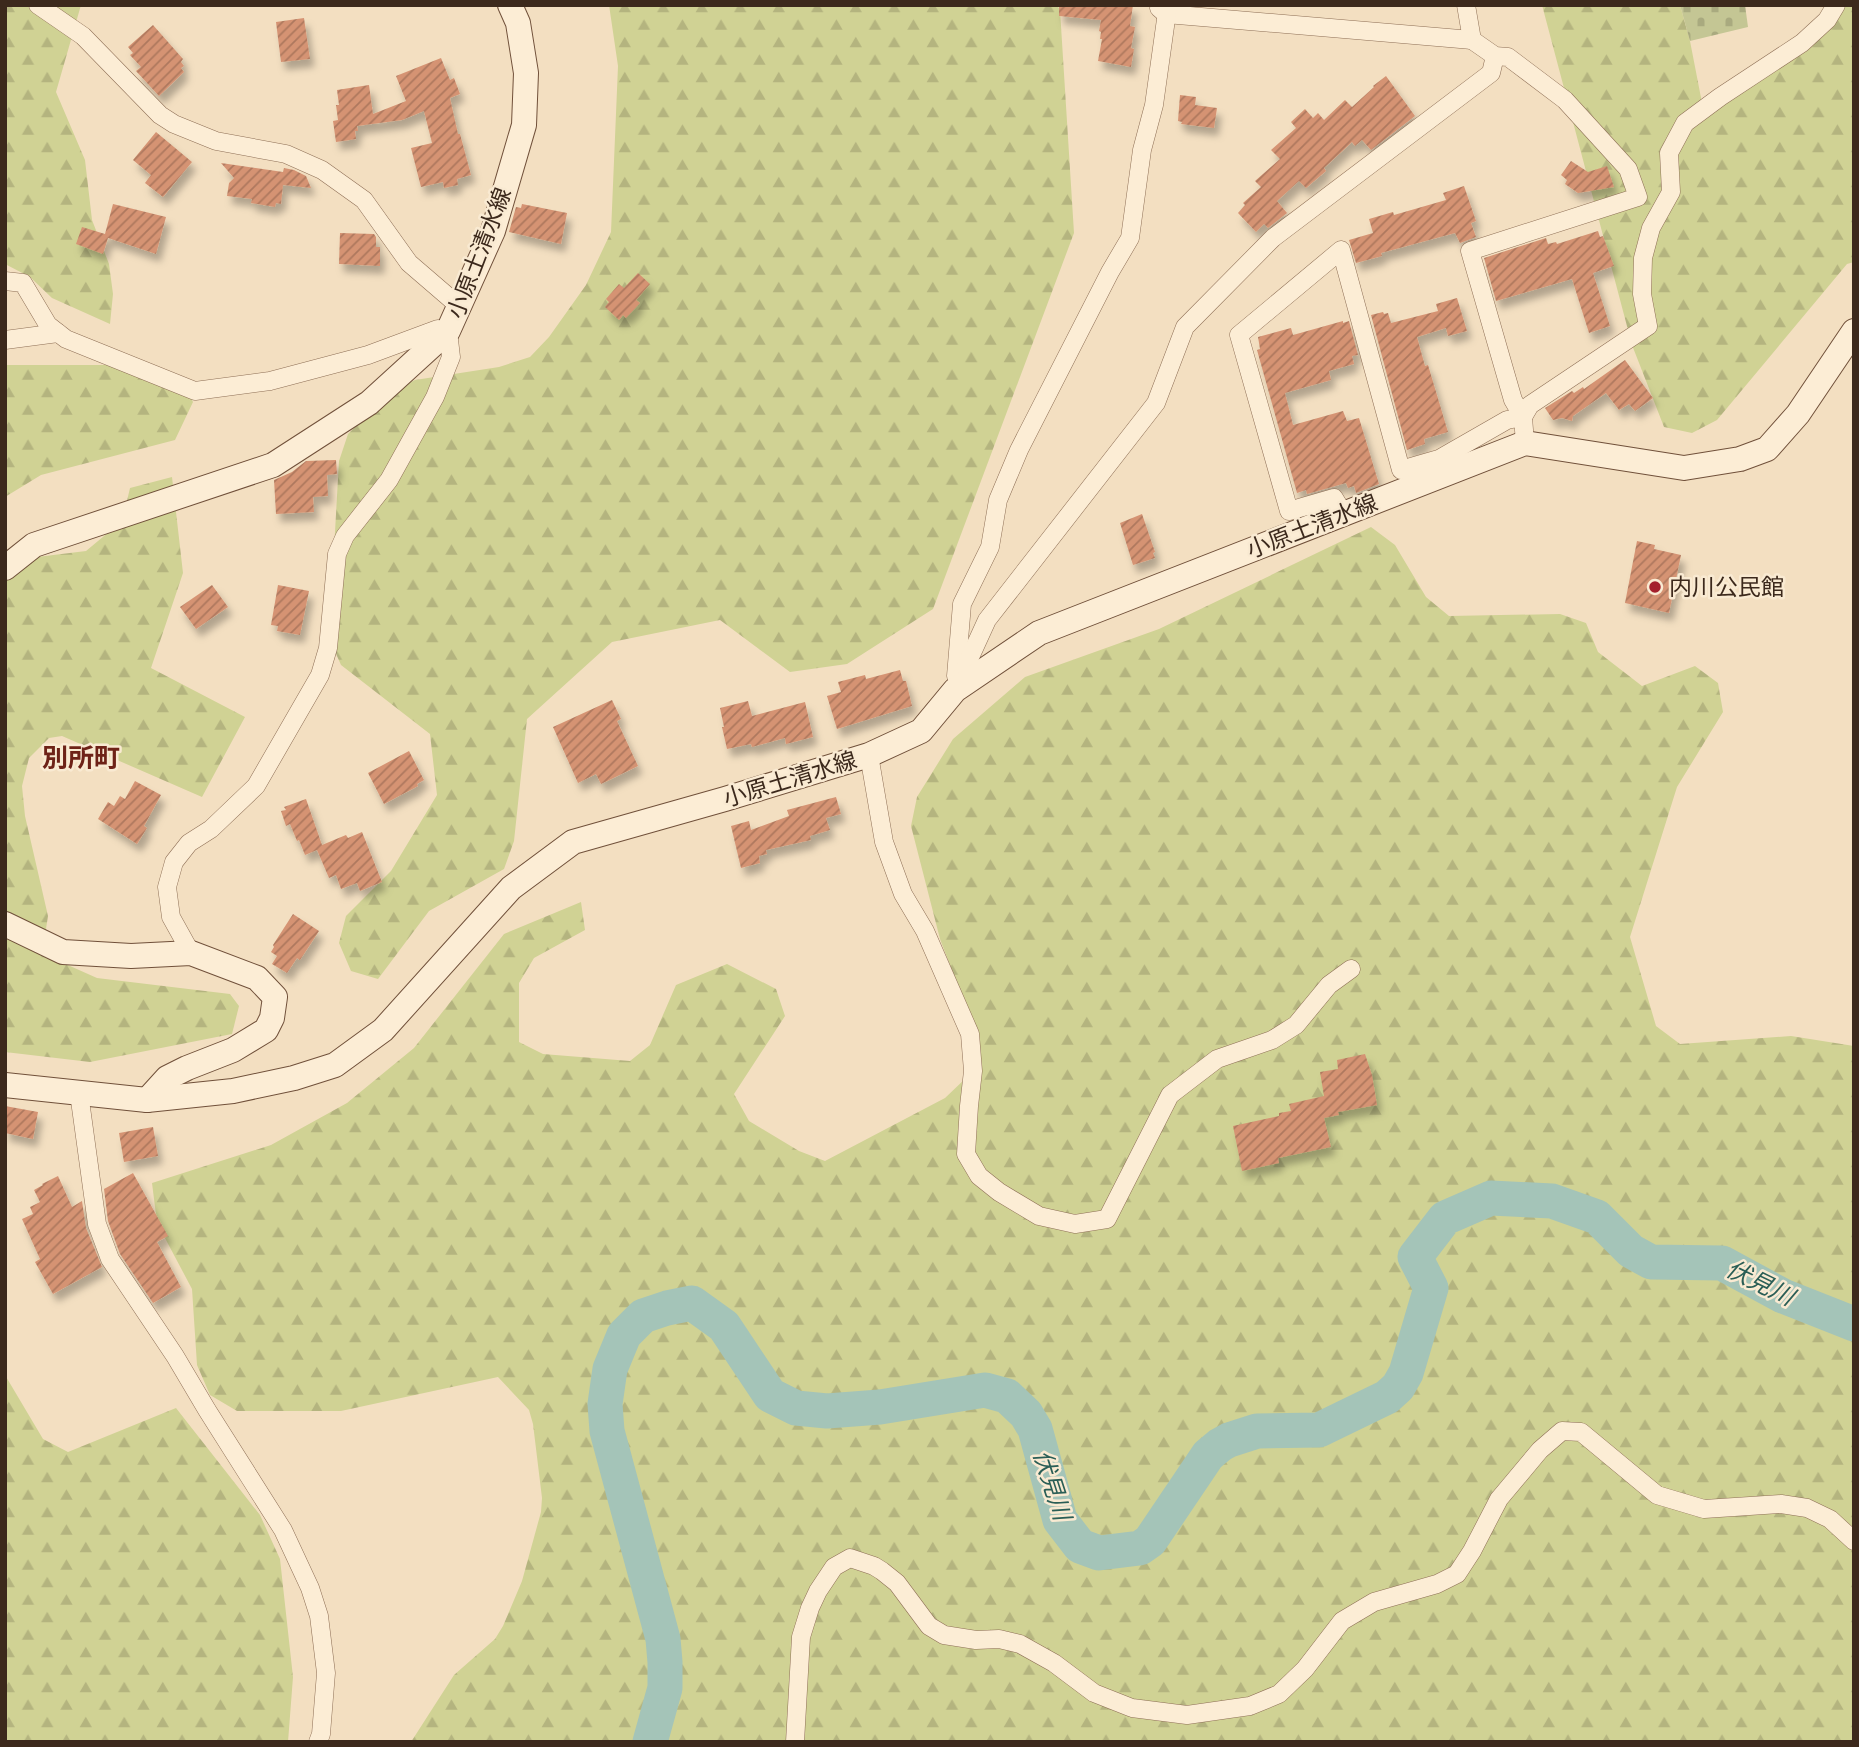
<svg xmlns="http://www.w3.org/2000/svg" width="1859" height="1747" font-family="'Zilla Slab','Noto Sans JP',serif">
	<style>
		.forest { fill: url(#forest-firs) }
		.cemetery { fill: url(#cemetery-stones) }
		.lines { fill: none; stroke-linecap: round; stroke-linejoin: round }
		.river { stroke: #a4c4b8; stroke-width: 35 }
		.building { fill: url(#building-hatch); filter: url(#shadow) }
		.minor-casing { stroke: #8e6f56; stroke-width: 19 }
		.secondary-casing { stroke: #70503a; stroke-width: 26 }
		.minor { stroke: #fcedd5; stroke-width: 18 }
		.secondary { stroke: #fcedd5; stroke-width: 24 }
		.poi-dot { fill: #a4202c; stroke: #f9ead2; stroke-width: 2.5 }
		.labels { text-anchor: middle; stroke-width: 5; stroke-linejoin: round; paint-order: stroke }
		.street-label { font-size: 23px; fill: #3c291c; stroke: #f9ead2 }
		.poi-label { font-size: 23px; fill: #3c291c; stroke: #f9ead2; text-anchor: start }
		.water-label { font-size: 24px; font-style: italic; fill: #2a5e56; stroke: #f9ead2 }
		.quarter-label { font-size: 26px; font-weight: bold; fill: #6e2217; stroke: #f9ead2 }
	</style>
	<defs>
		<pattern id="forest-firs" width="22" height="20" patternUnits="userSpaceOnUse" patternTransform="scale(1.75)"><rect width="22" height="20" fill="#d0d294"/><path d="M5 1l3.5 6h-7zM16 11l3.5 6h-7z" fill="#b4b47f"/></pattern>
		<pattern id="cemetery-stones" width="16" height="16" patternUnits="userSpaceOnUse" patternTransform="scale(1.75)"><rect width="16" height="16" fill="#c4c694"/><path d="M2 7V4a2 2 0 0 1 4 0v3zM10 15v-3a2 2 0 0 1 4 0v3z" fill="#a9aa7f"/></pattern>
		<pattern id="building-hatch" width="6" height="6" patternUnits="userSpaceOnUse" patternTransform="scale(1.75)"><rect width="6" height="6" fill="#d59373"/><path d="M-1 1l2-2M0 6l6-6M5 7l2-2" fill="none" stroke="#ae785e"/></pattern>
		<filter id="shadow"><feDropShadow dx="4.5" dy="8" stdDeviation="3.5" flood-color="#0004"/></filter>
	</defs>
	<rect width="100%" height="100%" fill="#f3dfc1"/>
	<!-- forest -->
	<g class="forest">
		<polygon points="5,5 81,5 56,92 85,160 92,220 109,264 113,294 110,324 52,298 30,277 5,264"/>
		<polygon points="609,5 1057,5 1060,10 1074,233 933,609 847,664 790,672 720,620 612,642 527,719 514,841 504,869 429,911 378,979 351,971 339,943 346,916 391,871 437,795 430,734 341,665 329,638 339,461 348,434 390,392 415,380 499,367 530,357 549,337 586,285 611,232 618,66"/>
		<polygon points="1542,5 1680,5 1690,41 1703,108 1827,23 1846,5 1854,5 1854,262 1847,264 1717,420 1692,433 1664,427 1632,345"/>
		<polygon points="5,365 128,365 182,380 193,402 175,440 41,475 5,497"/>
		<polygon points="172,477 183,573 151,668 245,717 202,797 62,736 49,738 29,758 22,786 25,816 48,916 46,929 37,940 43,954 97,978 230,994 239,1006 232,1034 90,1062 5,1052 5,557 29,558 86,551 110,531 126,505 130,488"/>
		<polygon points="1371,527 1395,545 1426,597 1449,616 1560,614 1586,623 1598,652 1642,686 1695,666 1718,683 1723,712 1677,787 1630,937 1656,1026 1680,1044 1791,1036 1854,1046 1854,1742 411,1742 454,1675 495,1639 503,1626 522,1581 541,1512 542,1498 533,1424 529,1410 498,1377 341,1411 237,1411 210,1395 197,1365 192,1289 157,1223 152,1183 271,1145 347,1103 414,1048 504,934 581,902 585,930 534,958 519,983 519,1042 543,1054 630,1061 650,1045 676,985 727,964 776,989 785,1016 734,1094 749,1121 799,1151 825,1161 945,1098 967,1077 970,1018 940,939 911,826 917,797 953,739 1025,677 1159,629"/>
		<polygon points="5,1375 43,1439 68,1452 176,1408 260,1515 280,1559 293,1677 288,1742 5,1742"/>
	</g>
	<!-- cemetery -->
	<polygon class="cemetery" points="1680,5 1745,5 1748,27 1690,41"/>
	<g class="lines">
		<!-- river -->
		<polyline class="river" points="650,1742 665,1688 665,1662 663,1639 607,1431 605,1404 610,1369 624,1335 643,1316 667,1308 692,1303 724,1326 770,1395 796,1408 827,1411 880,1407 985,1390 1007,1396 1026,1414 1035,1429 1060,1520 1080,1546 1099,1553 1140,1548 1150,1541 1208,1455 1220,1445 1229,1440 1257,1431 1319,1430 1387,1397 1398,1387 1406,1373 1431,1288 1415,1257 1445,1218 1491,1198 1552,1201 1597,1217 1631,1251 1651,1262 1722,1263 1783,1296 1854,1324"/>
	</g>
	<!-- building -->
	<g class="building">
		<polygon points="1059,5 1133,5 1130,26 1135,27 1131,48 1134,49 1131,67 1098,61 1102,39 1100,39 1101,32 1099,31 1101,20 1059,16"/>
		<polygon points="304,18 310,59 281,62 276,22"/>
		<polygon points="153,25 183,59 181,62 184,66 181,68 184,72 159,96 136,71 141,67 130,55 133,53 128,47"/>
		<polygon points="441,58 450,80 454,78 460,94 450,98 458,134 460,134 471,175 457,179 458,185 444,188 443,182 421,187 411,148 432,143 424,111 402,120 357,126 358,131 355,131 356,139 336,142 333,121 338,120 336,105 339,105 337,90 369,85 373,114 406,101 396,76"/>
		<polygon points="1386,76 1415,116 1371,150 1362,140 1355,146 1352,142 1324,168 1326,171 1306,188 1299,181 1277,201 1287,213 1268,228 1264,224 1256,232 1238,213 1245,205 1243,203 1261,187 1255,181 1280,159 1271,150 1296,128 1291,122 1305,109 1313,118 1318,113 1324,120 1345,100 1352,107 1374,87 1373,86"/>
		<polygon points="1180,95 1196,97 1195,105 1217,108 1214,128 1181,124 1182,122 1178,121"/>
		<polygon points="156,132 192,162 163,197 145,183 151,175 133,160"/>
		<polygon points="1571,161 1588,172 1607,166 1614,187 1578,193 1565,184 1567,180 1561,175"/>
		<polygon points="221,163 283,172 284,168 294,170 306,176 311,188 283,185 281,204 276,203 275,207 251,203 252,199 227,196 229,183 234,178"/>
		<polygon points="1464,186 1476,221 1471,223 1476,237 1460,243 1455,233 1381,253 1382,256 1356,263 1349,240 1373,233 1369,219 1393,212 1394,215 1446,200 1443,193"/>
		<polygon points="113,204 166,217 156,254 108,238 103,254 76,244 82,227 105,234"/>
		<polygon points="522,204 567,213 561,244 509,232 516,207 521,208"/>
		<polygon points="1598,231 1600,237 1603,236 1614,266 1593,273 1610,326 1589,333 1572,279 1496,301 1484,258 1546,238 1548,244 1556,242 1557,244"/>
		<polygon points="340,233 374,234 376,237 376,247 380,247 380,266 339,264"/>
		<polygon points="638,273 650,284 636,300 640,303 626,318 623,315 619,320 605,307 609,302 606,299 619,284 624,288"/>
		<polygon points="1457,298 1467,331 1448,336 1446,328 1417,337 1425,366 1428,365 1448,432 1424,439 1425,444 1407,450 1371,315 1383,312 1384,314 1388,313 1391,323 1438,311 1436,304"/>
		<polygon points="1343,321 1343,323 1349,321 1358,355 1352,356 1354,364 1329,371 1331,380 1285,393 1293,425 1343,411 1347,421 1359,418 1379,484 1356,493 1354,486 1348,488 1346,483 1307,494 1306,490 1297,493 1257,350 1260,349 1258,337 1291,328 1293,335"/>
		<polygon points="1625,360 1653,398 1635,411 1629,404 1619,410 1606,393 1573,416 1572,421 1562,418 1553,420 1545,408 1572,391 1574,393 1583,387 1584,389"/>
		<polygon points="336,460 337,474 327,475 328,496 313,497 314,512 276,514 274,480 292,472 306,461"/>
		<polygon points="1142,514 1155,552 1153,553 1155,558 1133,565 1120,523"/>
		<polygon points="1637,541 1655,545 1654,549 1681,555 1669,613 1625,603"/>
		<polygon points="212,585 228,607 196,629 180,607"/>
		<polygon points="278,585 309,591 300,635 277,631 278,626 271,625"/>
		<polygon points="900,670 903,681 906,681 912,706 837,729 827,696 841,692 838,682 865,675 866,679"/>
		<polygon points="612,700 621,719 617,721 638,766 601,784 596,774 578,783 553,727"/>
		<polygon points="748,701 752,716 805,702 813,737 786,744 785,738 752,747 751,744 727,749 722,727 724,727 720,708"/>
		<polygon points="409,751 424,780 417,784 418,786 384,804 368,773"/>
		<polygon points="135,781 161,795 144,826 147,828 137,844 98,819 108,802 114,806 120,796 125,799"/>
		<polygon points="836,797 841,814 826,818 830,830 810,836 811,840 766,850 767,854 759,856 760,863 741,868 731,826 749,821 751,830 789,816 787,810"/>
		<polygon points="306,799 322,845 346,835 348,838 362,832 382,882 360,891 357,883 341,889 336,875 329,878 317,850 305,855 299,840 297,841 290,824 286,826 281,811 286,810 284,807"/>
		<polygon points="293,914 319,931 300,960 297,958 287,973 272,964 277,956 271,952 274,947 273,945"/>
		<polygon points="1365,1054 1372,1075 1377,1105 1338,1112 1339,1115 1324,1118 1331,1147 1278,1158 1279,1163 1242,1171 1233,1126 1279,1116 1279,1113 1291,1111 1289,1104 1324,1096 1320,1072 1338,1069 1337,1060"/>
		<polygon points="5,1106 38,1112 33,1139 5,1133"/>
		<polygon points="153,1127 158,1156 124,1162 119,1133"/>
		<polygon points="133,1173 168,1236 157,1242 181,1287 153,1303 120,1254 108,1221 104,1189"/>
		<polygon points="58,1176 72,1207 82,1201 86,1228 102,1267 53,1294 35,1262 40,1259 22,1219 33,1214 30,1207 40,1202 34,1190 43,1185 42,1184"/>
	</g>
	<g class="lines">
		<!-- minor casing -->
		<g class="minor-casing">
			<g id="minor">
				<polyline points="38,5 83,36 160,115 174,124 216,141 286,154 322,170 364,200 409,263 459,306"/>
				<polyline points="1466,5 1472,40 1495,56 1508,57 1565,100 1628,169 1638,197 1470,251 1513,400 1523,417"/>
				<polyline points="1159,8 1166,14 1472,40"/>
				<polyline points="5,281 23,283 48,325 66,339 195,391 270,381 368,355 438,329 448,331 451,357 435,397 389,480 345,536 337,554 328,648 320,675 256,786 211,829 189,843 174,862 167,887 171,917 191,953"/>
				<polyline points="5,340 58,333"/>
				<polyline points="1523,417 1530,405 1648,326 1642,294 1643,258 1651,228 1671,192 1669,153 1685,123 1720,97 1802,43 1827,20 1836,5"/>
				<polyline points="1344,514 1334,498 1289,511 1239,335 1341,250 1401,470 1439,459 1507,420 1523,417 1525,443"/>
				<polyline points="956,676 962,604 990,547 998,500 1019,450 1110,272 1130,238 1142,150 1154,105 1168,5"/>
				<polyline points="955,690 987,620 1156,403 1185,327 1273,238 1491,73 1495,56"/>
				<polyline points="869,755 884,842 903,894 925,931 970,1034 973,1071 969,1106 966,1154 979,1176 999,1192 1039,1216 1075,1224 1107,1219 1170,1095 1217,1059 1272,1040 1296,1025 1329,985 1351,969"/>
				<polyline points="79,1093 97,1224 110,1259 175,1356 207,1410 283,1530 310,1588 319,1616 326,1673 321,1734 318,1742"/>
				<polyline points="795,1742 801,1637 810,1608 818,1591 834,1567 850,1558 874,1566 882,1571 897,1583 929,1626 944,1635 976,1640 999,1639 1020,1644 1054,1663 1094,1693 1132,1708 1187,1715 1250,1706 1279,1694 1305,1669 1342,1621 1374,1602 1437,1584 1457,1574 1472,1551 1499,1499 1540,1450 1562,1431 1581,1432 1657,1495 1704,1509 1781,1504 1807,1508 1830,1519 1854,1541"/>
			</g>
		</g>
		<!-- secondary casing -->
		<g class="secondary-casing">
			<g id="secondary">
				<polyline points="5,568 34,545 273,465 369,403 448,331 493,231 524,125 526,73 518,23 510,5"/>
				<polyline points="5,924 63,952 131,956 191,953 257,978 275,997 272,1018 266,1030 233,1050 187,1068 167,1078 147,1100"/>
				<polyline points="5,1085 147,1100 233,1091 294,1078 335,1065 383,1030 511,888 573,842 725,799 869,755 921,731 955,690 1039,633 1525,443 1684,468 1740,459 1767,449 1798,414 1854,331"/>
			</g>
		</g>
		<!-- minor -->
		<use href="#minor" class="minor"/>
		<!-- secondary -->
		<use href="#secondary" class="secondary"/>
	</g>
	<!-- markers -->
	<circle class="poi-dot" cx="1655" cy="587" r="7"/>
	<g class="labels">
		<!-- street labels -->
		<g class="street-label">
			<text transform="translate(479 253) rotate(-69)" y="8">小原土清水線</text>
			<text transform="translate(1312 526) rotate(-21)" y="8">小原土清水線</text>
			<text transform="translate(790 779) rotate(-17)" y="8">小原土清水線</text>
		</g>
		<!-- poi labels -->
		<g class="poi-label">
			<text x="1669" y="595">内川公民館</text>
		</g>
		<!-- water labels -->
		<g class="water-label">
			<text transform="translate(1760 1283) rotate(26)" y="8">伏見川</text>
			<text transform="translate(1052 1485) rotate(72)" y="8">伏見川</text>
		</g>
		<!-- quarter labels -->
		<g class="quarter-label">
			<text x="81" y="767">別所町</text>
		</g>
	</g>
	<!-- border -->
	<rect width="1859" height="1747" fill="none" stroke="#3c291c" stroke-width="14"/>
</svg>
